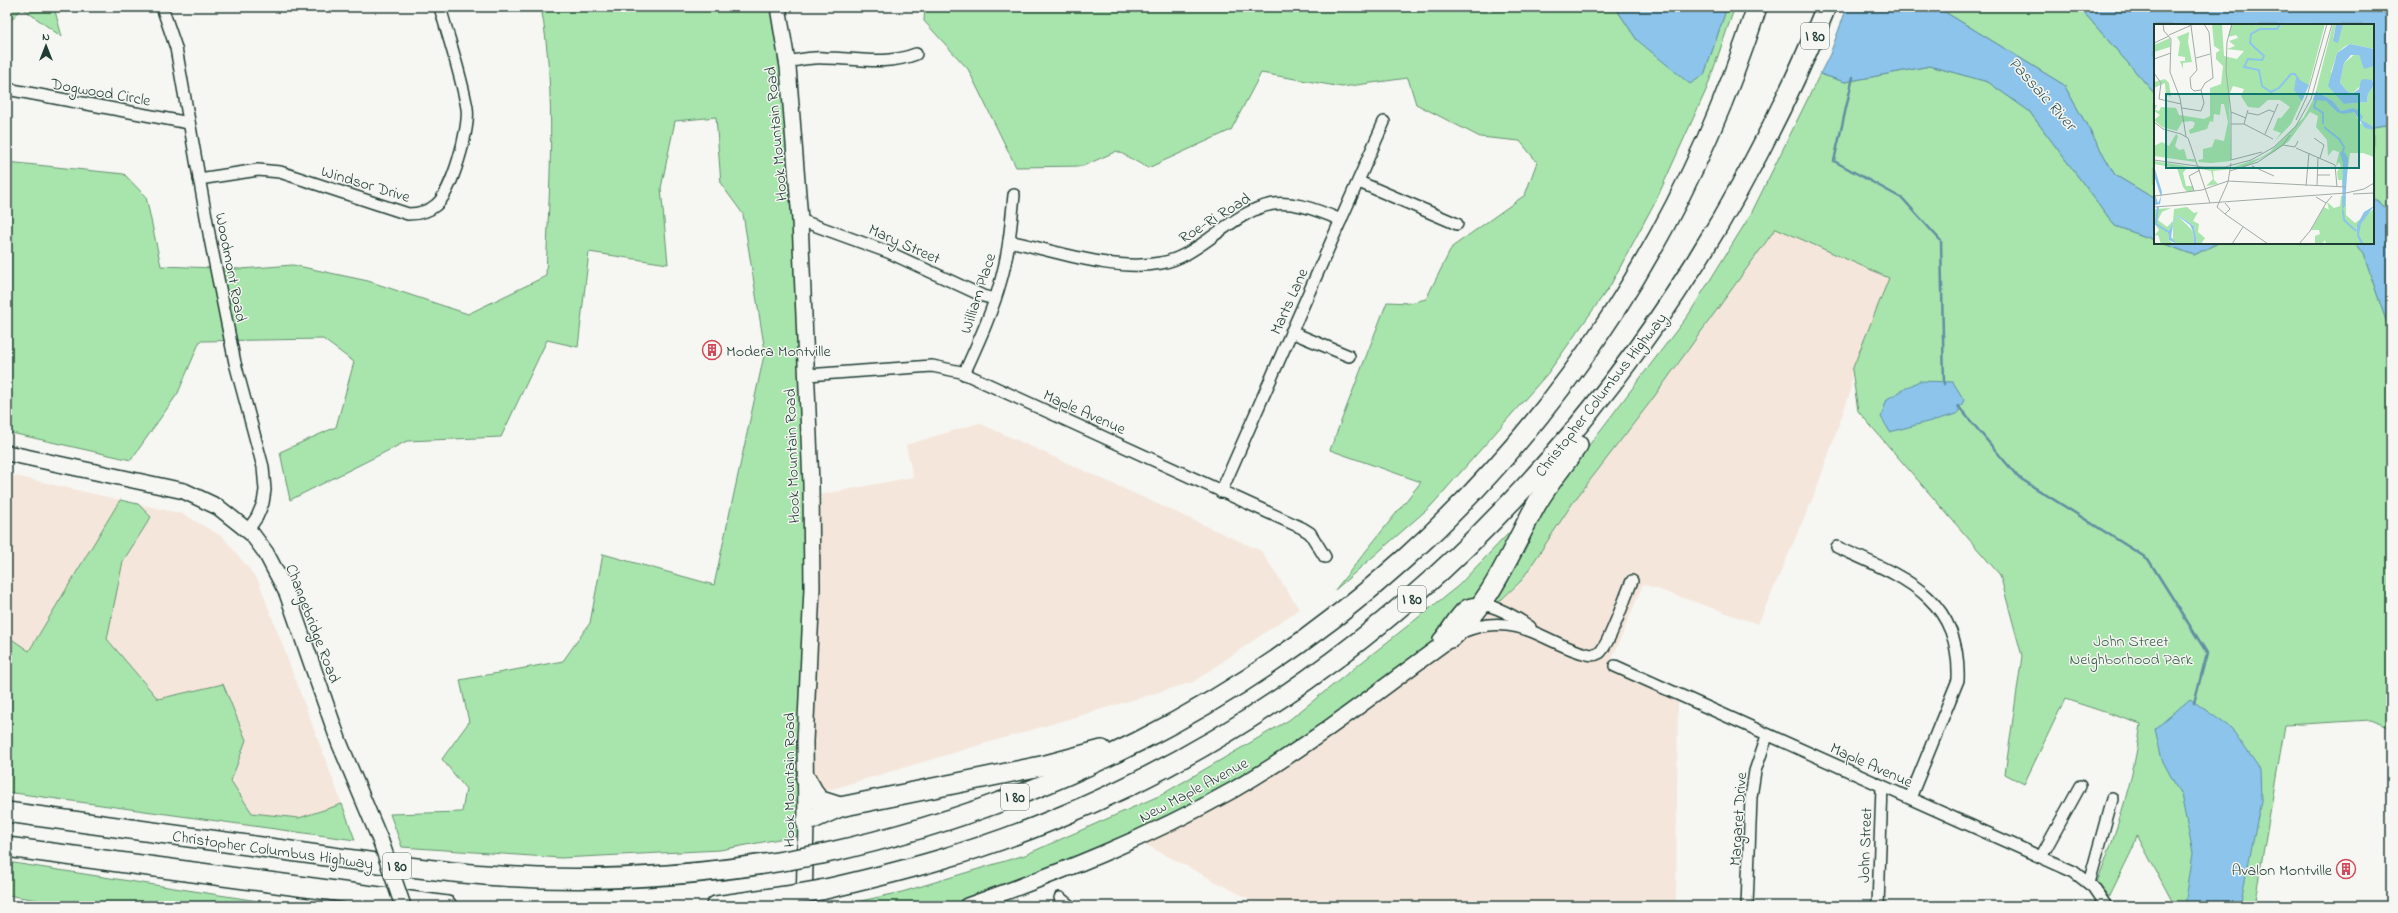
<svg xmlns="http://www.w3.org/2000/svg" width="2398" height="913" font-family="'Indie Flower',sans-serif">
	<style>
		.built { fill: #f5e6db }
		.green { fill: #a8e5ac; stroke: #649170 }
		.water { fill: #8cc4eb; stroke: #608ea2 }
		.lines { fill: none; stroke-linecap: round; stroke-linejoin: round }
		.stream { stroke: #608ea2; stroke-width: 2.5 }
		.street-casing { stroke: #1f3d34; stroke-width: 14 }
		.secondary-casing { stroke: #1f3d34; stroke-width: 18 }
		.highway-casing { stroke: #1f3d34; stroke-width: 22 }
		.street { stroke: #f6f6f2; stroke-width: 11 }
		.secondary { stroke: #f6f6f2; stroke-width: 15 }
		.highway { stroke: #f6f6f2; stroke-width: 19 }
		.secondary-bridge-casing { stroke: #1f3d34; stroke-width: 18; stroke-linecap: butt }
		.highway-bridge-casing { stroke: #1f3d34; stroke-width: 22; stroke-linecap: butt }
		.secondary-bridge { stroke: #f6f6f2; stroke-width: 15 }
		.highway-bridge { stroke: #f6f6f2; stroke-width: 19 }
		.labels { text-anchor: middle; stroke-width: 3; stroke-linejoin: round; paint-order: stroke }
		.shield { fill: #f6f6f2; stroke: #60746d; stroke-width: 1 }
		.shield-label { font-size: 15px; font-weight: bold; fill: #1f3d34 }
		.street-label { font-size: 16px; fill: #1f3d34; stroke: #f6f6f2 }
		.poi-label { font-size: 16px; fill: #1f3d34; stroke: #f6f6f2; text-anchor: start }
		.park-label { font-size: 16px; fill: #3a5f4c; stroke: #f6f6f2 }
		.water-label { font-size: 17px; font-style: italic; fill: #355859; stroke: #f6f6f2 }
		.inset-river { fill: none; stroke: #8cc4eb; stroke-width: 2 }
		.inset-road { fill: none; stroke: #a0aca6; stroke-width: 1 }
		.view { fill: #0f766e; fill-opacity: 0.15; stroke: #0f766e; stroke-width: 2 }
		.inset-edge { fill: none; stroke: #1f3d34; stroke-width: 2 }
	</style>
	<rect width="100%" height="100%" fill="#f6f6f2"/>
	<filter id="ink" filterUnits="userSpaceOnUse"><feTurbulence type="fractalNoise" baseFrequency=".025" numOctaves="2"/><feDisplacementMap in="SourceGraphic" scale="8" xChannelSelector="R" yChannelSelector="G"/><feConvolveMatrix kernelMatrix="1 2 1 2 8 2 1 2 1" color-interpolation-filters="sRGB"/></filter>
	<g filter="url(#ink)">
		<!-- built -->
		<g class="built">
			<polygon points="1776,228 1889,278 1852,370 1850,393 1815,493 1758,624 1643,584 1610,664 1678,692 1676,906 1262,906 1137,840 1491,610 1521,582 1574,501 1651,401"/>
			<polygon points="979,423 1261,551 1299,609 1193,682 808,796 814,496 913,477 906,445"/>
			<polygon points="7,474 120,500 29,651 7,636"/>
			<polygon points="138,504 183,514 223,537 258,580 342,804 299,818 252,813 231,781 246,740 158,699 106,638 123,561 151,517"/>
		</g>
		<!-- green -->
		<g class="green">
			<polygon points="7,7 54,7 62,37 22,8 7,25"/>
			<path d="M541,7H775L796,143L814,496L806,834L720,850L561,858L402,847L390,814L462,812L466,789L442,759L469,722L460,680L563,661L590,623L603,554L714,585L765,351L743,214L721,184L716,117L675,121L661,188L668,264L589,252L578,347L547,340L501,437L407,441L290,500L280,452L336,427L354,362L323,339L200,341L178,393L131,460L7,432V162L124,174L146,197L161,266L241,269L293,265L368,281L468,314L546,276C549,187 557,95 541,7Z"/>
			<polygon points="925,7 1615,7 1637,40 1704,75 1727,7 1733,12 1707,88 1657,198 1610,286 1548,373 1431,506 1335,590 1421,482 1330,450 1387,302 1410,303 1426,299 1452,247 1525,195 1537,162 1520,141 1480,137 1416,104 1408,78 1342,87 1261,73 1231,130 1148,168 1117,151 1083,166 1016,167 968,69 924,21"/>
			<polygon points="1937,7 2079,7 2155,94 2155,199 2115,175 2064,85"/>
			<path d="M1930,66L1988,82L2029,111L2115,226L2155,240V243H2162L2194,255L2218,243H2354L2363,253L2391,335V728L2370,720L2285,725L2254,906H2169L2172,901L2137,835L2133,848L2109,897L2097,882C2117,831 2134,778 2141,724L2065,699L2024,784L2005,774L2022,656L2000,575L1858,411L1852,370L1889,278L1776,228L1651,401L1574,501L1521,581L1463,636L1339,723L1137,840L962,906H838L902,892L1025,855L1161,795L1289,720L1458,586L1574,465L1689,314L1751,214L1820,74L1845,82Z"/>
			<polygon points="2391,124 2391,213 2378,201 2373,199 2373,127"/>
			<polygon points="120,500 138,504 151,517 123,561 107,639 158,699 223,684 246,740 231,781 252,813 299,818 342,804 355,840 7,792 7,636 29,651"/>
			<polygon points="7,862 290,906 74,906 7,895"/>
		</g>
		<!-- water -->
		<g class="water">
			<polygon points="1615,7 1727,7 1704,75 1690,84 1637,40"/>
			<polygon points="1847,7 1937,7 2064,85 2115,175 2155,199 2155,240 2115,226 2029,111 1988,82 1930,66 1845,82 1820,74 1830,54"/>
			<polygon points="2079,7 2391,7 2391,124 2373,127 2373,25 2155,25 2155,94"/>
			<polygon points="2373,199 2378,201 2391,213 2391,335 2363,253 2354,243 2373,243"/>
			<polygon points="2162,243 2218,243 2194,255"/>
			<polygon points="1919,381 1953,382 1964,400 1957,414 1890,432 1881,417 1887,399"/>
			<polygon points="2190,699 2231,728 2260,769 2261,801 2240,906 2185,906 2193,853 2181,795 2162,760 2155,729"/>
		</g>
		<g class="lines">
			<!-- stream -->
			<g class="stream">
				<polyline points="1853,77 1834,161 1903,199 1941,241 1944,384"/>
				<polyline points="1958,406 2018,477 2148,559 2207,653 2194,703"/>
			</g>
			<!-- street casing -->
			<g class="street-casing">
				<g id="street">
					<polyline points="162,7 176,48 210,239 235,363 263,467 265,490 263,503 257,517 248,530"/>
					<path d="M787,62C799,60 811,57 824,58C856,58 885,66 916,54"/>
					<polyline points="7,89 189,123"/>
					<path d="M199,179L258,170L280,172L408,214C418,214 428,212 436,205C452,192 470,128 467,108C461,74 449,40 440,7"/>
					<polyline points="1359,182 1457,224"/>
					<polyline points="800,220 888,252 983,296 995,299"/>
					<path d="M1009,241C1056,251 1113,272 1161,263C1179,260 1195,249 1209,239C1263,199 1278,193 1341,220"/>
					<polyline points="1291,332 1349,356"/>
					<path d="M964,374C978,343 992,313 1001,280C1009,252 1011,224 1014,195"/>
					<polyline points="807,375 932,366 961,372 1302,528 1310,533 1325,557"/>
					<polyline points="1221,492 1384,122"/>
					<path d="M1837,547C1903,577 1961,596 1958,680L1910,798"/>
					<path d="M1462,632C1476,626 1491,623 1507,625C1536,628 1559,648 1587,654C1591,655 1596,655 1599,653C1609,646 1626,594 1632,581"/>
					<path d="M1439,639C1448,629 1454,615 1464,607C1480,595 1516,617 1530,627"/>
					<polyline points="1615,666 2074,872 2093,887 2106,906"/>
					<polyline points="2041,857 2080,786"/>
					<polyline points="2089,883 2112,799"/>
					<polyline points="1060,898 1070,906"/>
					<polyline points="1747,906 1751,797 1755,771 1767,736"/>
					<polyline points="1878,906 1882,786"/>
				</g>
			</g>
			<!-- secondary casing -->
			<g class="secondary-casing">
				<g id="secondary">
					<polyline points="778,7 788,67 800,220 811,484 812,588 805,742 806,822 804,906"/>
					<polyline points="7,453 184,491 218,507 252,534 266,553 287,593 339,742 381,842"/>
					<path d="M967,906C1059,873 1148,838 1233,790C1310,746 1379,690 1451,638"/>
				</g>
			</g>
			<!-- highway casing -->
			<g class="highway-casing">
				<g id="highway">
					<path d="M1451,638C1494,599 1509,554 1536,505C1548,484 1564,465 1578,445"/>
					<polyline points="806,779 818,800 840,807"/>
					<path d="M7,812C94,824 182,836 269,848C341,858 413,869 485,875C587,883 689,877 789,860"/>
					<polyline points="806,822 840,807 1046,765 1102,750"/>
					<polyline points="7,847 447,906"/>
					<path d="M822,854C1272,755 1616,446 1757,7"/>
					<path d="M821,890C901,872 979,851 1055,819C1414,672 1682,362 1826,7"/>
					<polyline points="716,906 786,896"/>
				</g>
			</g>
			<!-- street -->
			<use href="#street" class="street"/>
			<!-- secondary -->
			<use href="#secondary" class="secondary"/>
			<!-- highway -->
			<use href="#highway" class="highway"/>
			<!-- secondary-bridge casing -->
			<g class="secondary-bridge-casing">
				<polyline id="secondary-bridge" points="381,842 403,906"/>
			</g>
			<!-- highway-bridge casing -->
			<g class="highway-bridge-casing">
				<g id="highway-bridge">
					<polyline points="789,860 822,854"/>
					<polyline points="786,896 821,890"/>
				</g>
			</g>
			<!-- secondary-bridge -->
			<use href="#secondary-bridge" class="secondary-bridge"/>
			<!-- highway-bridge -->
			<use href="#highway-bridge" class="highway-bridge"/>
		</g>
	</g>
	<!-- icons -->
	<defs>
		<g id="building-ring" transform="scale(1)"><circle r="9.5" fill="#f6f6f2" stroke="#d1495b" stroke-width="1.5"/><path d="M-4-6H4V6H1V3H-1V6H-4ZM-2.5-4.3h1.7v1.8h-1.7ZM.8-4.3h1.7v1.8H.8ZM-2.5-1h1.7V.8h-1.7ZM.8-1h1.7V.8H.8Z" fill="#d1495b"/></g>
	</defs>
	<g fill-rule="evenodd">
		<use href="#building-ring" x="712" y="350"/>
		<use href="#building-ring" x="2346" y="869"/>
	</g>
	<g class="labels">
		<!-- shield labels -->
		<g class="shield">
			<rect x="1801" y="23" width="28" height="26" rx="3"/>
			<rect x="1398" y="586" width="28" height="26" rx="3"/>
			<rect x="1001" y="784" width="28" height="26" rx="3"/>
			<rect x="383" y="853" width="28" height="26" rx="3"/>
		</g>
		<g class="shield-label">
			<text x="1815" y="41">I 80</text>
			<text x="1412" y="604">I 80</text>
			<text x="1015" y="802">I 80</text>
			<text x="397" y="871">I 80</text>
		</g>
		<!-- street labels -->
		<g class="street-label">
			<text transform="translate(101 91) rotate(10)" y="6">Dogwood Circle</text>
			<text transform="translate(775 134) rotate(-95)" y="6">Hook Mountain Road</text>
			<text transform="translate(366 183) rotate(17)" y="6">Windsor Drive</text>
			<text transform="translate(1214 217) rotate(-32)" y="6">Roe-Ri Road</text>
			<text transform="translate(905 243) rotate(24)" y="6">Mary Street</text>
			<text transform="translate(232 267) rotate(79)" y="6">Woodmont Road</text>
			<text transform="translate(977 293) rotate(-72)" y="6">William Place</text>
			<text transform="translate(1288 301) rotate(-66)" y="6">Marts Lane</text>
			<text transform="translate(1600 394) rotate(-52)" y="6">Christopher Columbus Highway</text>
			<text transform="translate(1085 411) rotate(24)" y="6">Maple Avenue</text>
			<text transform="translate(791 456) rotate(-92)" y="6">Hook Mountain Road</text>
			<text transform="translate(314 623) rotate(69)" y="6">Changebridge Road</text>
			<text transform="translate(1872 764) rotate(24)" y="6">Maple Avenue</text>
			<text transform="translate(788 780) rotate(-90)" y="6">Hook Mountain Road</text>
			<text transform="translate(1193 789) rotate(-28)" y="6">New Maple Avenue</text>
			<text transform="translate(1737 819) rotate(-86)" y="6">Margaret Drive</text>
			<text transform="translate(1864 845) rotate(-88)" y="6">John Street</text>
			<text transform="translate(273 849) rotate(8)" y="6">Christopher Columbus Highway</text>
		</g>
		<!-- poi labels -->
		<g class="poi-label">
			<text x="726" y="356">Modera Montville</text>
			<text x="2332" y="875" text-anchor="end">Avalon Montville</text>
		</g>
		<!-- park labels -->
		<g class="park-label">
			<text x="2131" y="646">John Street<tspan x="2131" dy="18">Neighborhood Park</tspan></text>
		</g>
		<!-- water labels -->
		<g class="water-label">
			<text transform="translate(2043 93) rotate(48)" y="6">Passaic River</text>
		</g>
	</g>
	<!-- overview -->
	<g transform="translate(2154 24)">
		<rect width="220" height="220" fill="#f6f6f2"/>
		<path d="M58,0H68L70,32L83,35L90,27L73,25L81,22L75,17L84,14L82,11L74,13L77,0H171L155,61L137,100L120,118L127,109L119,106L124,94H127L136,83L126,76H114L105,84L94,83L87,72L90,65L79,62L75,71L77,137L57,139L45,138L44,136L49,135V125L58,123L61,115L70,117L74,98L70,80H67L66,91L60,90L59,98L56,97L53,105L36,110L35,106L39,104L41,99L38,97L28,98L23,107L8,103L0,96L6,91L0,87V81H3L1,86L5,87L7,83L22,84L25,91L50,95L56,92V64L67,60L69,42L62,35V29L66,26L60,22ZM179,0H182L179,14L189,0H220V25L196,20L190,23L183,29L177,48L190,80L213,78L214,70L220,61V103L210,99L198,84L187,87L179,77L162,67ZM35,8L34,18L38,38L29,39V45L26,37H31V33L24,32L26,18L23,13ZM16,14V23L0,28V21ZM201,30L205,31L210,42H220V60L218,56L207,61L199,69L194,68L186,59L190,39ZM11,55L15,59L17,73L14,71L12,73L11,59L0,64V58ZM168,75L176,79L183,88H200L206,99L220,106V133L209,129H196L191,168L188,162V156H184L183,148L187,142L185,138L182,142L185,128L179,126L174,132L173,116L162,103L164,92L156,88L135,117L120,128L88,144L59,147L60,156L64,160L52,162L59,155L57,147L47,145L77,144L106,134L116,128L150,93L159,76ZM22,110L24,112L21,122L25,126L30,125L33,135H40L41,138L0,132V122L8,118L15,122ZM0,137L43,144H33L29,149L32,162H39L40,167L33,168L29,163L23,144L0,140ZM187,172H192V191L201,199L220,185V220H172L171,216L168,220H161V212L166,210L165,206H157L170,183L175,186L173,178L180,184L186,182ZM33,183L40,189L44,188L39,197L45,200L44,208L51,214L47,220H43L40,202L24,191L14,208L15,216L20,220H7L4,211L0,212L5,206L1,200V185L17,184L8,188L4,196L13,203L19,197L20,185ZM24,192L39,207L40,220H23L19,216V201Z" fill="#a8e5ac"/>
		<path d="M182,0H189L184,19L179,17ZM196,20L220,25V42L210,45L205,31H197L190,39L186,59L194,68L199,69L205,65L207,56L210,55L218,56L220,61L214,70L213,78L190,80L174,62L183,29ZM142,54L155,61L148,77L140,66ZM162,67L179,77L187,87L198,84L204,86L209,93L207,96L220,103V106L211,104L200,88L189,90L183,88L172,77L159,76ZM189,126L194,134L191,182L188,186L189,139L186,129ZM0,142L8,168L6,180L1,181L0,168L4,179L7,173L0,151ZM220,182L207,200L205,211L210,220H207L203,212V201L210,188ZM24,191L40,202L43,220H40L39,207L36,201L24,192L19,201L17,213L23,220L15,216L14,208Z" fill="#8cc4eb"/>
		<path class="inset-river" d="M126,0L123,5H106L97,10L96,19L110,32L108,36L94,35L90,43L105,46L108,62L117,68L125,64L137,50H141L147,59M162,76L160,83L169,89V100M170,103L185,115L190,123L189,127M4,183L2,200L16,209M189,186L190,196L202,207"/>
		<path class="inset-road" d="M9,0L10,7L17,15L16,48L26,74L32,113M37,2L43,46L36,54L37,64L40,67L47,66M15,11L40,0M0,19L15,12M42,34L56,30M0,35L17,29M0,49L7,59L5,75L27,80M28,84L47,87L50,79L47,66L51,59L59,54L55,8L50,0M77,88L92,94M94,89L104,91L115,86L120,88M142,96L153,72L173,0M0,98L9,105L27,110L34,114L56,179M77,100H90L119,115M90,100L94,86M111,110L124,80M160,114L170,121L166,134M129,121L141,123L144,117M129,121L136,111M142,124L181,141L183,163M0,136L49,143H71L97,136L120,123L142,102L157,75L178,0M77,136V88L72,47L73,18L78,0M77,136L108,128M98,142L120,152M76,147L104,138L129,121M163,151H176M74,157L192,163M152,162L155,129M163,162L164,133M40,167L35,152L46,146M199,170L220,169M0,172L48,166L74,157M162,173L172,179L178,172M71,179L76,185L71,190M0,183L192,169L210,165L220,159M71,190L114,220M71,190L63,183L74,158L77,139M78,220L89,203M145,220L156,207L172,179"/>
		<path class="view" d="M12,70H205V144H12Z"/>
		<rect width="220" height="220" class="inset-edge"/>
	</g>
	<!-- margin -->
	<rect width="2398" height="913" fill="none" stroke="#f6f6f2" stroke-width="24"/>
	<rect x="12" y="12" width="2374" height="889" fill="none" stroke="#1f3d34" stroke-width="1.5" filter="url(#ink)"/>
	<!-- north arrow -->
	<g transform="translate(46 46)" stroke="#f6f6f2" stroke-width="3" paint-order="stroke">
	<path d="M0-3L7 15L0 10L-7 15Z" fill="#1f3d34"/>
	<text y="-6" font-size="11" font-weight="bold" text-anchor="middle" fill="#1f3d34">N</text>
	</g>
</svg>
